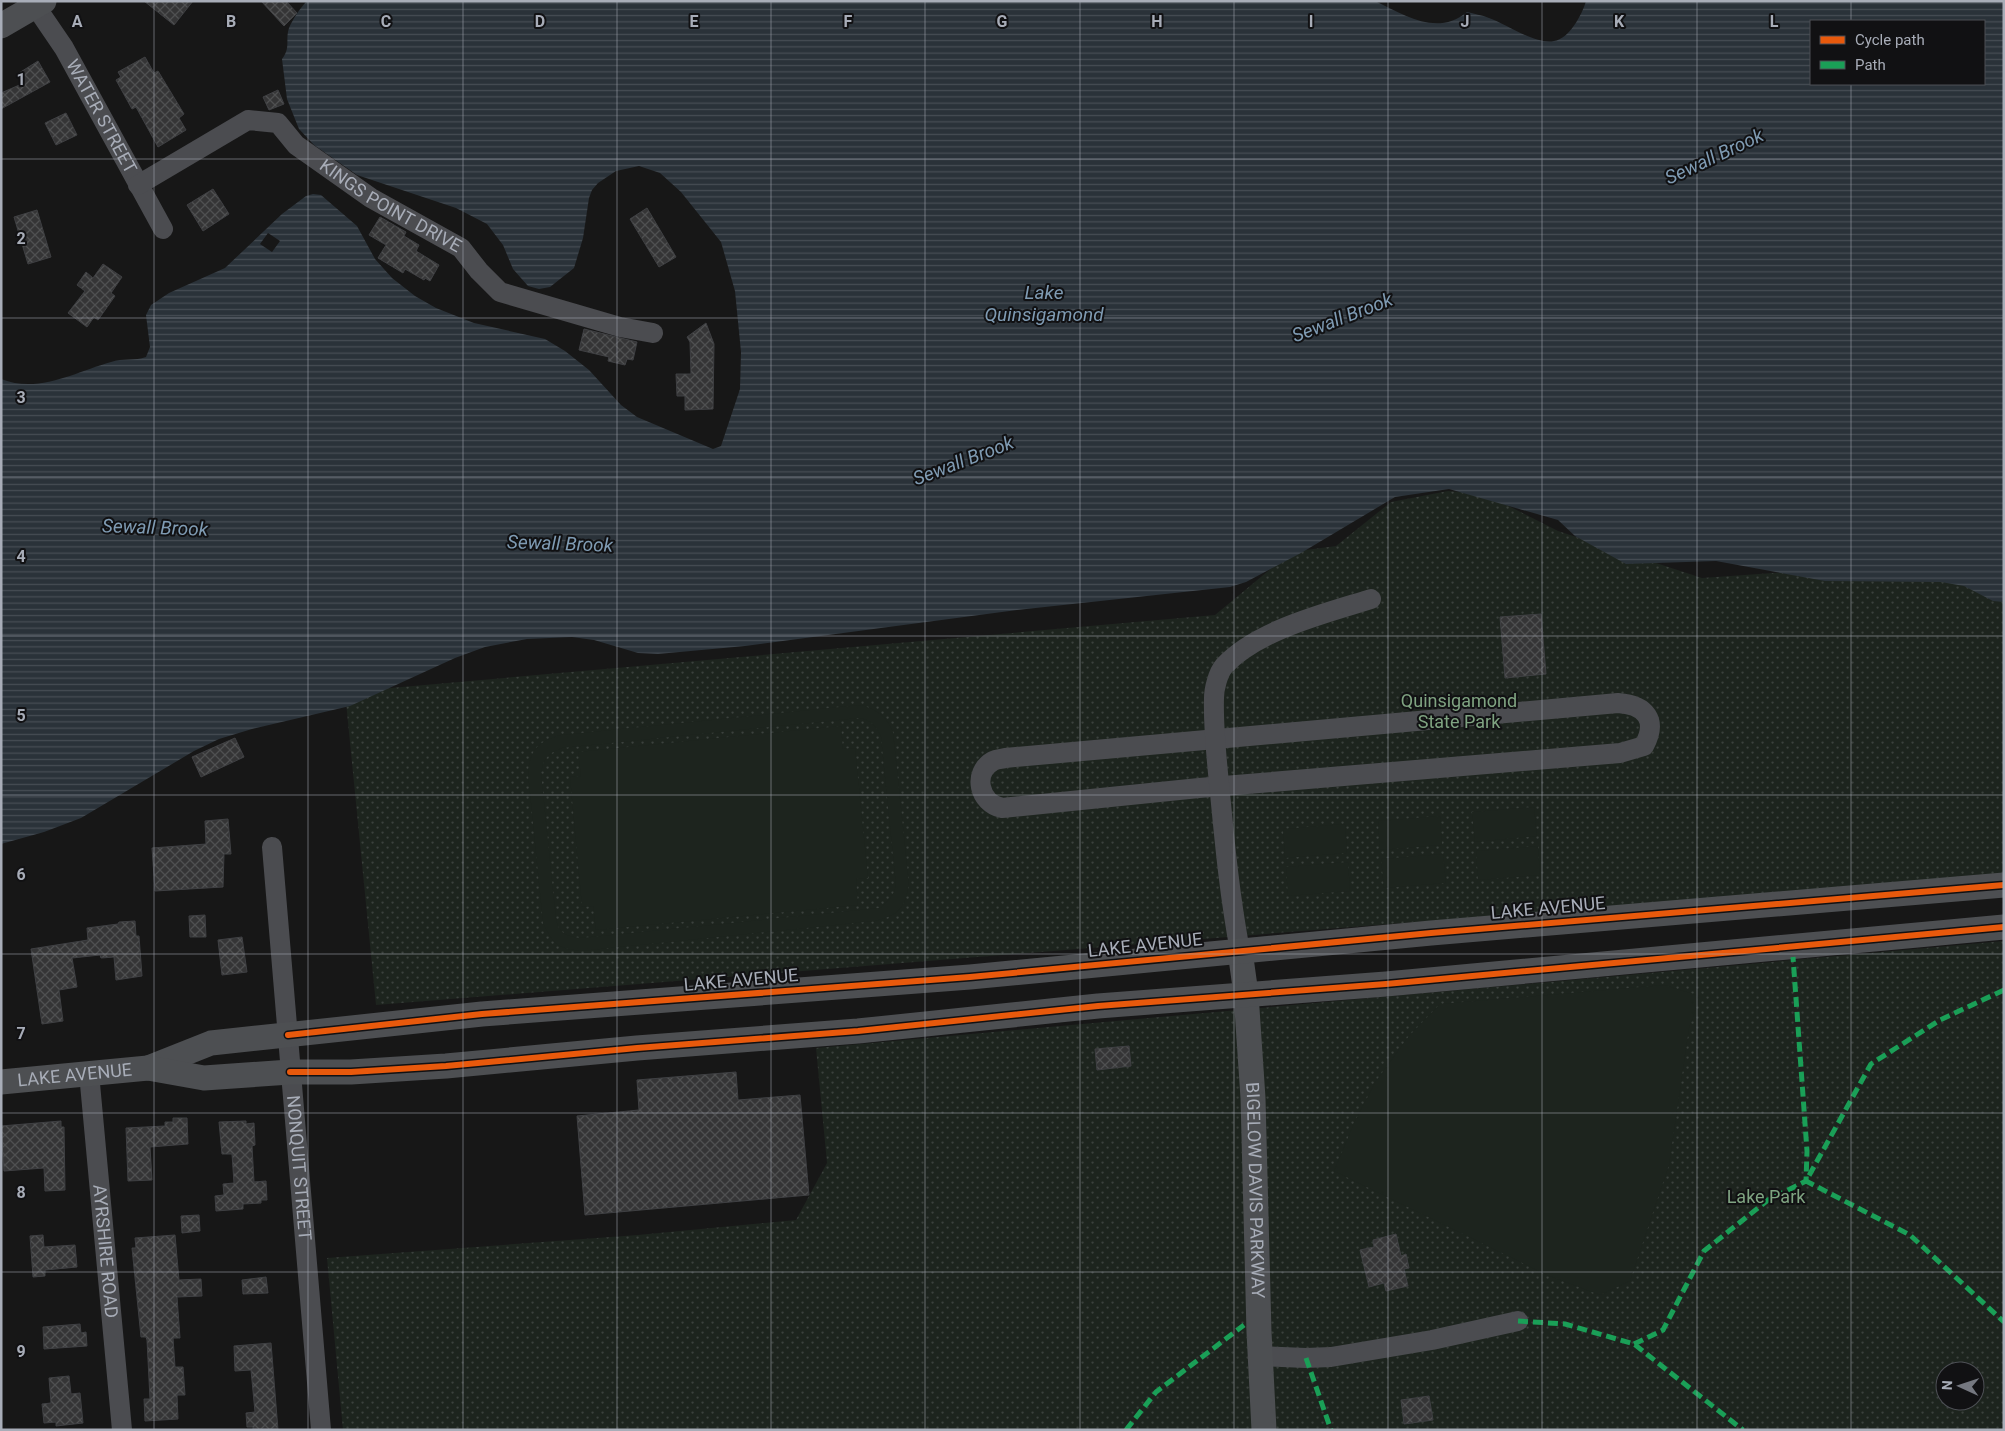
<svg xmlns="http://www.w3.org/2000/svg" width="2005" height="1431" font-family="Roboto,sans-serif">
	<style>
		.park { fill: url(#park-dots); fill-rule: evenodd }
		.pitch { fill: #1d241e; fill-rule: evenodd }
		.water { fill: url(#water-rules); fill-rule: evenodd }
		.pier { fill: #171717 }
		.building { fill: url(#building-cross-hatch); stroke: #3f4043 }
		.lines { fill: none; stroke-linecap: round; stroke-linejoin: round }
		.minor { stroke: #4b4c50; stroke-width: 20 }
		.major { stroke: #4d4f52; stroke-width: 25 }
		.quiet { stroke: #1a9f57; stroke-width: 5; stroke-dasharray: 10 5; stroke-linecap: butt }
		.cycleway-casing { stroke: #111113; stroke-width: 9 }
		.cycleway { stroke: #e8590c; stroke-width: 6 }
		.grid { fill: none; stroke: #a8adb8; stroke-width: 1; stroke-opacity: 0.55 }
		.labels { text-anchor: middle; stroke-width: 4; stroke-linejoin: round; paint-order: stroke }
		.street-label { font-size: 18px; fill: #a8adb8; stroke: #111113 }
		.park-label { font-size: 18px; fill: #7fa381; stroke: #111113 }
		.water-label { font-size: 19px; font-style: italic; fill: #7f9bb3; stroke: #111113 }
		.grid-label { font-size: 16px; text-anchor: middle; font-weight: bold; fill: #a8adb8; stroke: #111113; stroke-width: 4; stroke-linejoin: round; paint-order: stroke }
	</style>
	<defs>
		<pattern id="park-dots" width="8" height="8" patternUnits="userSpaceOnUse" patternTransform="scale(1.25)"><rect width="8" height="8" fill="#1d241e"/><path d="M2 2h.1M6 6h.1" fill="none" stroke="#3b413d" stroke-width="1.8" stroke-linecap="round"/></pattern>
		<pattern id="water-rules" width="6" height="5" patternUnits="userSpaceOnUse" patternTransform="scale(1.25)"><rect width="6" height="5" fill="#2a3239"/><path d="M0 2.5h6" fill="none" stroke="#464d54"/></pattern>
		<pattern id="building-cross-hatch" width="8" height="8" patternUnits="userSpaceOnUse" patternTransform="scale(1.25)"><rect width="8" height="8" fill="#353536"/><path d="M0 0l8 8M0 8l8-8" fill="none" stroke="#4f5051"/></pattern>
	</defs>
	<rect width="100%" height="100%" fill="#171717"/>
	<!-- park -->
	<g class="park">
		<polygon points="1448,491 1485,494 1558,531 1702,578 2004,557 2004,875 376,1005 345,692 1215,615 1291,552 1336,546 1391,502"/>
		<path d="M2004,941V1430H343L327,1258L638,1235L796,1220L827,1163L816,1048ZM1945,1371H1975V1401H1945Z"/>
	</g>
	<!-- pitch -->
	<g class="pitch">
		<path d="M860,705C876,708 887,717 893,732L909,884C905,908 899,915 875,921L581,951C557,948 554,945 543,923L528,773C530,749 539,741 561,735ZM859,718C871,720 877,726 881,737L896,886C893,896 889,901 880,908L581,938C568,937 558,933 556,919L541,773C543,759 548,753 562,748Z"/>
		<polygon points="841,726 843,749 855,748 868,878 856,879 858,905 596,930 593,906 582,907 570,777 581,776 578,752"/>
		<polygon points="1534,807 1537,836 1475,842 1472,812"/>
		<polygon points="1440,816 1442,845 1380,850 1378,821"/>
		<polygon points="1345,824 1347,853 1285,858 1283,829"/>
		<polygon points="1538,846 1540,875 1478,880 1476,851"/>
		<polygon points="1443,854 1446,883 1384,888 1381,859"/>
		<polygon points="1348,862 1350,891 1288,896 1286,867"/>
		<polygon points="1664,985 1700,996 1689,1028 1669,1165 1630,1281 1600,1295 1547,1275 1334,1171 1355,1121 1376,1081 1409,1036 1440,1004"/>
	</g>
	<!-- water -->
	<path class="water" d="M307,1H1375C1405,15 1437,37 1467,12C1474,14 1482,15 1489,18C1506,24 1536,45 1554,41C1569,39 1582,15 1586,1H2004V602L1993,601L1964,586L1941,582L1825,581L1716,561L1626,564L1575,536L1558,520L1449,489L1395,497L1301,553L1246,582L1230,587L1017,610L745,646L658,654L638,653L594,640L572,637L527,639L485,647L455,658L350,706L252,729L219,739L194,751L81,818L44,832L1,844V379C39,394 75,372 111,362C123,358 135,361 146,357L150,347L146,315L151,305L169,293L225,268L282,214L306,196L313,194L321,195L357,226L375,259L392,278L415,296L436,308L474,323L545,339L565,351L589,370L621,405L637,417L713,449L721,446L740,389L741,352L735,291L721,242L681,192L660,173L639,166L616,171L598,183L592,190L589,198L583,238L574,268L550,287L539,289L528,286L513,269L503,245L487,224L456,208L357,175L314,145L299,129L287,99L282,59C291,47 285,40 289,28C293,19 300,8 307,1ZM1811,21H1984V84H1811Z"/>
	<!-- pier -->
	<polygon class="pier" points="268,233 280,241 272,252 260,244"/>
	<!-- building -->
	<g class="building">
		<polygon points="144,1 193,1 174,25"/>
		<polygon points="261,1 286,1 297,13 284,26"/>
		<polygon points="145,57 154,73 158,71 184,114 179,118 186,130 158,147 136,107 132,109 116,80 121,77 118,72"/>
		<polygon points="38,61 50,82 1,109 1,93 24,83 19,73"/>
		<polygon points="278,90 284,104 269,110 263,97"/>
		<polygon points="66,113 77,135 56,145 45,123"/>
		<polygon points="213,189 229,214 203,231 187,205"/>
		<polygon points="647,208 676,257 659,267 630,219"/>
		<polygon points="37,210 51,257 28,264 14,217"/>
		<polygon points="380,217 406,232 404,236 419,245 416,251 439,265 430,281 425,278 424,280 405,269 403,273 378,258 386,245 369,235"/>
		<polygon points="103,264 122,277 111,293 115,296 98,320 94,317 87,327 68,313 85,291 77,285 86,272 93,278"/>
		<polygon points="706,323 714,344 713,409 685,410 685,396 677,396 676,374 691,374 690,342 687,337"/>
		<polygon points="584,329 637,342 633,360 627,359 625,365 608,361 609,357 579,350"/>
		<polygon points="1541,614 1546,674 1505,678 1500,617"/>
		<polygon points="235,738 244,757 201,777 192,757"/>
		<polygon points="228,819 231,854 224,854 223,887 155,891 152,848 206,844 205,821"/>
		<polygon points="205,915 206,937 190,937 189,916"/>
		<polygon points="135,921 136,936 139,936 142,976 116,980 114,957 101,958 100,955 72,958 77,987 59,990 63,1021 42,1024 31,949 88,940 87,928 118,924 119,922"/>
		<polygon points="242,937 247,972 222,975 218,940"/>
		<polygon points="1129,1046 1131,1066 1097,1070 1095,1049"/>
		<polygon points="736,1072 738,1100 800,1095 809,1195 585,1215 577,1116 639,1110 637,1080"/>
		<polygon points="173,1118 187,1118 188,1144 150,1147 152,1180 128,1181 126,1128 165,1126 165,1122 173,1122"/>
		<polygon points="61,1121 61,1127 64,1127 65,1190 45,1191 44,1168 4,1171 1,1126"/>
		<polygon points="246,1121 246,1124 254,1123 255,1145 252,1146 254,1182 266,1181 267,1200 261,1200 261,1203 243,1204 243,1209 216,1211 215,1196 224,1195 223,1184 234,1183 232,1154 222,1154 219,1122"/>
		<polygon points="199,1215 200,1231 182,1233 181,1216"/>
		<polygon points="1396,1234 1401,1256 1406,1254 1409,1268 1404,1269 1408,1286 1386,1291 1384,1283 1369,1287 1360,1250 1374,1247 1373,1240"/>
		<polygon points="43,1235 44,1247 75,1245 77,1267 45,1270 45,1276 33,1277 30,1236"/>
		<polygon points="175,1235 179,1280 201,1279 202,1296 177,1297 180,1338 173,1338 175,1367 183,1367 185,1395 177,1395 178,1419 145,1421 144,1399 150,1399 147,1340 146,1337 141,1337 132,1248 136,1248 135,1238"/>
		<polygon points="266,1277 268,1293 243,1294 242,1280"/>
		<polygon points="80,1324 81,1333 86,1332 87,1346 44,1349 43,1327"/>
		<polygon points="271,1343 278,1430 253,1430 253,1427 247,1427 246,1413 255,1412 251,1370 235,1371 234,1346"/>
		<polygon points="69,1376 71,1394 80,1393 83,1423 56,1426 56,1422 44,1423 42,1404 51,1403 49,1378"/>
		<polygon points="1429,1396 1433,1420 1404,1424 1401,1400"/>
	</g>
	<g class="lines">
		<!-- minor -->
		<g class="minor">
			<path id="s1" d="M32,1L64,48L163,229"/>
			<path id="s2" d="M138,185L248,120L278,123L296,145L371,198L461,248L479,271L500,292L620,327L653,333"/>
			<path d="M1618,703C1646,705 1658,720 1644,746L1620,753L1199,788L1002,808C979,803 972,773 993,761C997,759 1002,759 1005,758Z"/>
			<path id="s3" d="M272,847L321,1430"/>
			<path d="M1240,951C1230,898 1225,846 1220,793C1217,762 1213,730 1214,698C1214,689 1218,673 1224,666C1257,630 1326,613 1371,599"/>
			<path id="s4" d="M89,1073L122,1430"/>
			<polyline points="1261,1356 1306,1358 1331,1357 1432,1340 1518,1321"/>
		</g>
		<!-- major -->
		<g class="major">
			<polyline points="1,26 44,1"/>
			<path id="s5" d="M1240,951L1246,994L1253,1098L1259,1332L1264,1430"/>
			<polyline points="148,1068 211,1043 482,1014 970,977 1431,933 2004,885"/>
			<path id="s6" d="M1,1082L148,1068L204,1078L290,1072H351L446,1066L637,1048L858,1031L1098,1006L1386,984L2004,927"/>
		</g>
		<!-- quiet -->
		<g class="quiet">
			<polyline points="2004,990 1940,1020 1871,1064 1806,1181 1910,1235 2004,1322"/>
			<polyline points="1518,1321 1565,1324 1634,1344 1743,1430"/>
			<polyline points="1634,1344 1663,1330 1704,1251 1768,1200 1806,1181 1807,1151 1793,957"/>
			<polyline points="1306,1358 1331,1430"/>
			<polyline points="1126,1430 1156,1392 1244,1325"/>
		</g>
		<!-- cycleway casing -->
		<g class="cycleway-casing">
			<g id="cycleway">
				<polyline points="288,1035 482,1014 970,977 1431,933 2004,885"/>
				<polyline points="290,1072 351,1072 446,1066 637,1048 858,1031 1098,1006 1386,984 2004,927"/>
			</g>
		</g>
		<!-- cycleway -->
		<use href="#cycleway" class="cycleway"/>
	</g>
	<!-- grid -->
	<path class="grid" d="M154,1V1430M308,1V1430M463,1V1430M617,1V1430M771,1V1430M925,1V1430M1080,1V1430M1234,1V1430M1388,1V1430M1542,1V1430M1697,1V1430M1851,1V21M1851,84V1430M1,159H2004M1,318H2004M1,477H2004M1,636H2004M1,795H2004M1,954H2004M1,1113H2004M1,1272H2004"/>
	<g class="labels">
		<!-- street labels -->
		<g class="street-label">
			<text dy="6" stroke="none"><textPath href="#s1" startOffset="135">WATER STREET</textPath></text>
			<text dy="6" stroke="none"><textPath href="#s2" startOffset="299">KINGS POINT DRIVE</textPath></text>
			<text transform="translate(1548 908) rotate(-5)" y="6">LAKE AVENUE</text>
			<text transform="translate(1145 945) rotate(-6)" y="6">LAKE AVENUE</text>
			<text transform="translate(741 980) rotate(-5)" y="6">LAKE AVENUE</text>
			<text dy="6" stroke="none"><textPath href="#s6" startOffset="74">LAKE AVENUE</textPath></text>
			<text dy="6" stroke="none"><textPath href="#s3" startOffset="322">NONQUIT STREET</textPath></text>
			<text dy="6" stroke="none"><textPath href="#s5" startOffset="240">BIGELOW DAVIS PARKWAY</textPath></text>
			<text dy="6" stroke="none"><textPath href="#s4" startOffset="179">AYRSHIRE ROAD</textPath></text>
		</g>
		<!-- park labels -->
		<g class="park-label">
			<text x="1459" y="707">Quinsigamond<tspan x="1459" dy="21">State Park</tspan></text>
			<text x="1766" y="1203">Lake Park</text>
		</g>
		<!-- water labels -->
		<g class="water-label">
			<text transform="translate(1714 156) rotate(-25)" y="7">Sewall Brook</text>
			<text x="1044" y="299">Lake<tspan x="1044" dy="22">Quinsigamond</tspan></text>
			<text transform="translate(1342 317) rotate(-21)" y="7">Sewall Brook</text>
			<text transform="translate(963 460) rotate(-21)" y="7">Sewall Brook</text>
			<text transform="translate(155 527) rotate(2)" y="7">Sewall Brook</text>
			<text transform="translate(560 543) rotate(2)" y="7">Sewall Brook</text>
		</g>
	</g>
	<g class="grid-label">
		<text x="77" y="27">A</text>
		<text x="231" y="27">B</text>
		<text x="386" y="27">C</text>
		<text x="540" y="27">D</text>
		<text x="694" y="27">E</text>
		<text x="848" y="27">F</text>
		<text x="1002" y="27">G</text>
		<text x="1157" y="27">H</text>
		<text x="1311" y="27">I</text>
		<text x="1465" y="27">J</text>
		<text x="1619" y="27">K</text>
		<text x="1774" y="27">L</text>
		<text x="21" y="85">1</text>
		<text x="21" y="244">2</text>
		<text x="21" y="403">3</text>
		<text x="21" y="562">4</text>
		<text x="21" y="721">5</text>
		<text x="21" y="880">6</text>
		<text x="21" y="1039">7</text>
		<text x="21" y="1198">8</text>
		<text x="21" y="1357">9</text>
	</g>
	<!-- border -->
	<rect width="2005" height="1431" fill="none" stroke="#a8adb8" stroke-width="5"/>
	<!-- legend -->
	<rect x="1810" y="20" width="175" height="65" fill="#111113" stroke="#4d4f55"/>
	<rect x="1820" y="36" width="25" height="8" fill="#e8590c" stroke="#4d4f55"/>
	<text x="1855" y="45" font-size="15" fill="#a8adb8">Cycle path</text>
	<rect x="1820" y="61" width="25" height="8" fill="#1a9f57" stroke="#4d4f55"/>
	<text x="1855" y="70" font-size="15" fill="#a8adb8">Path</text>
	<!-- north arrow -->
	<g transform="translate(1960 1386) rotate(273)"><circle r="24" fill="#111113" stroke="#4d4f55"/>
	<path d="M0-4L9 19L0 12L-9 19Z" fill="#757880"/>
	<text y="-8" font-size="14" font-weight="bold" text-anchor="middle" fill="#a8adb8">N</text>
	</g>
</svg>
